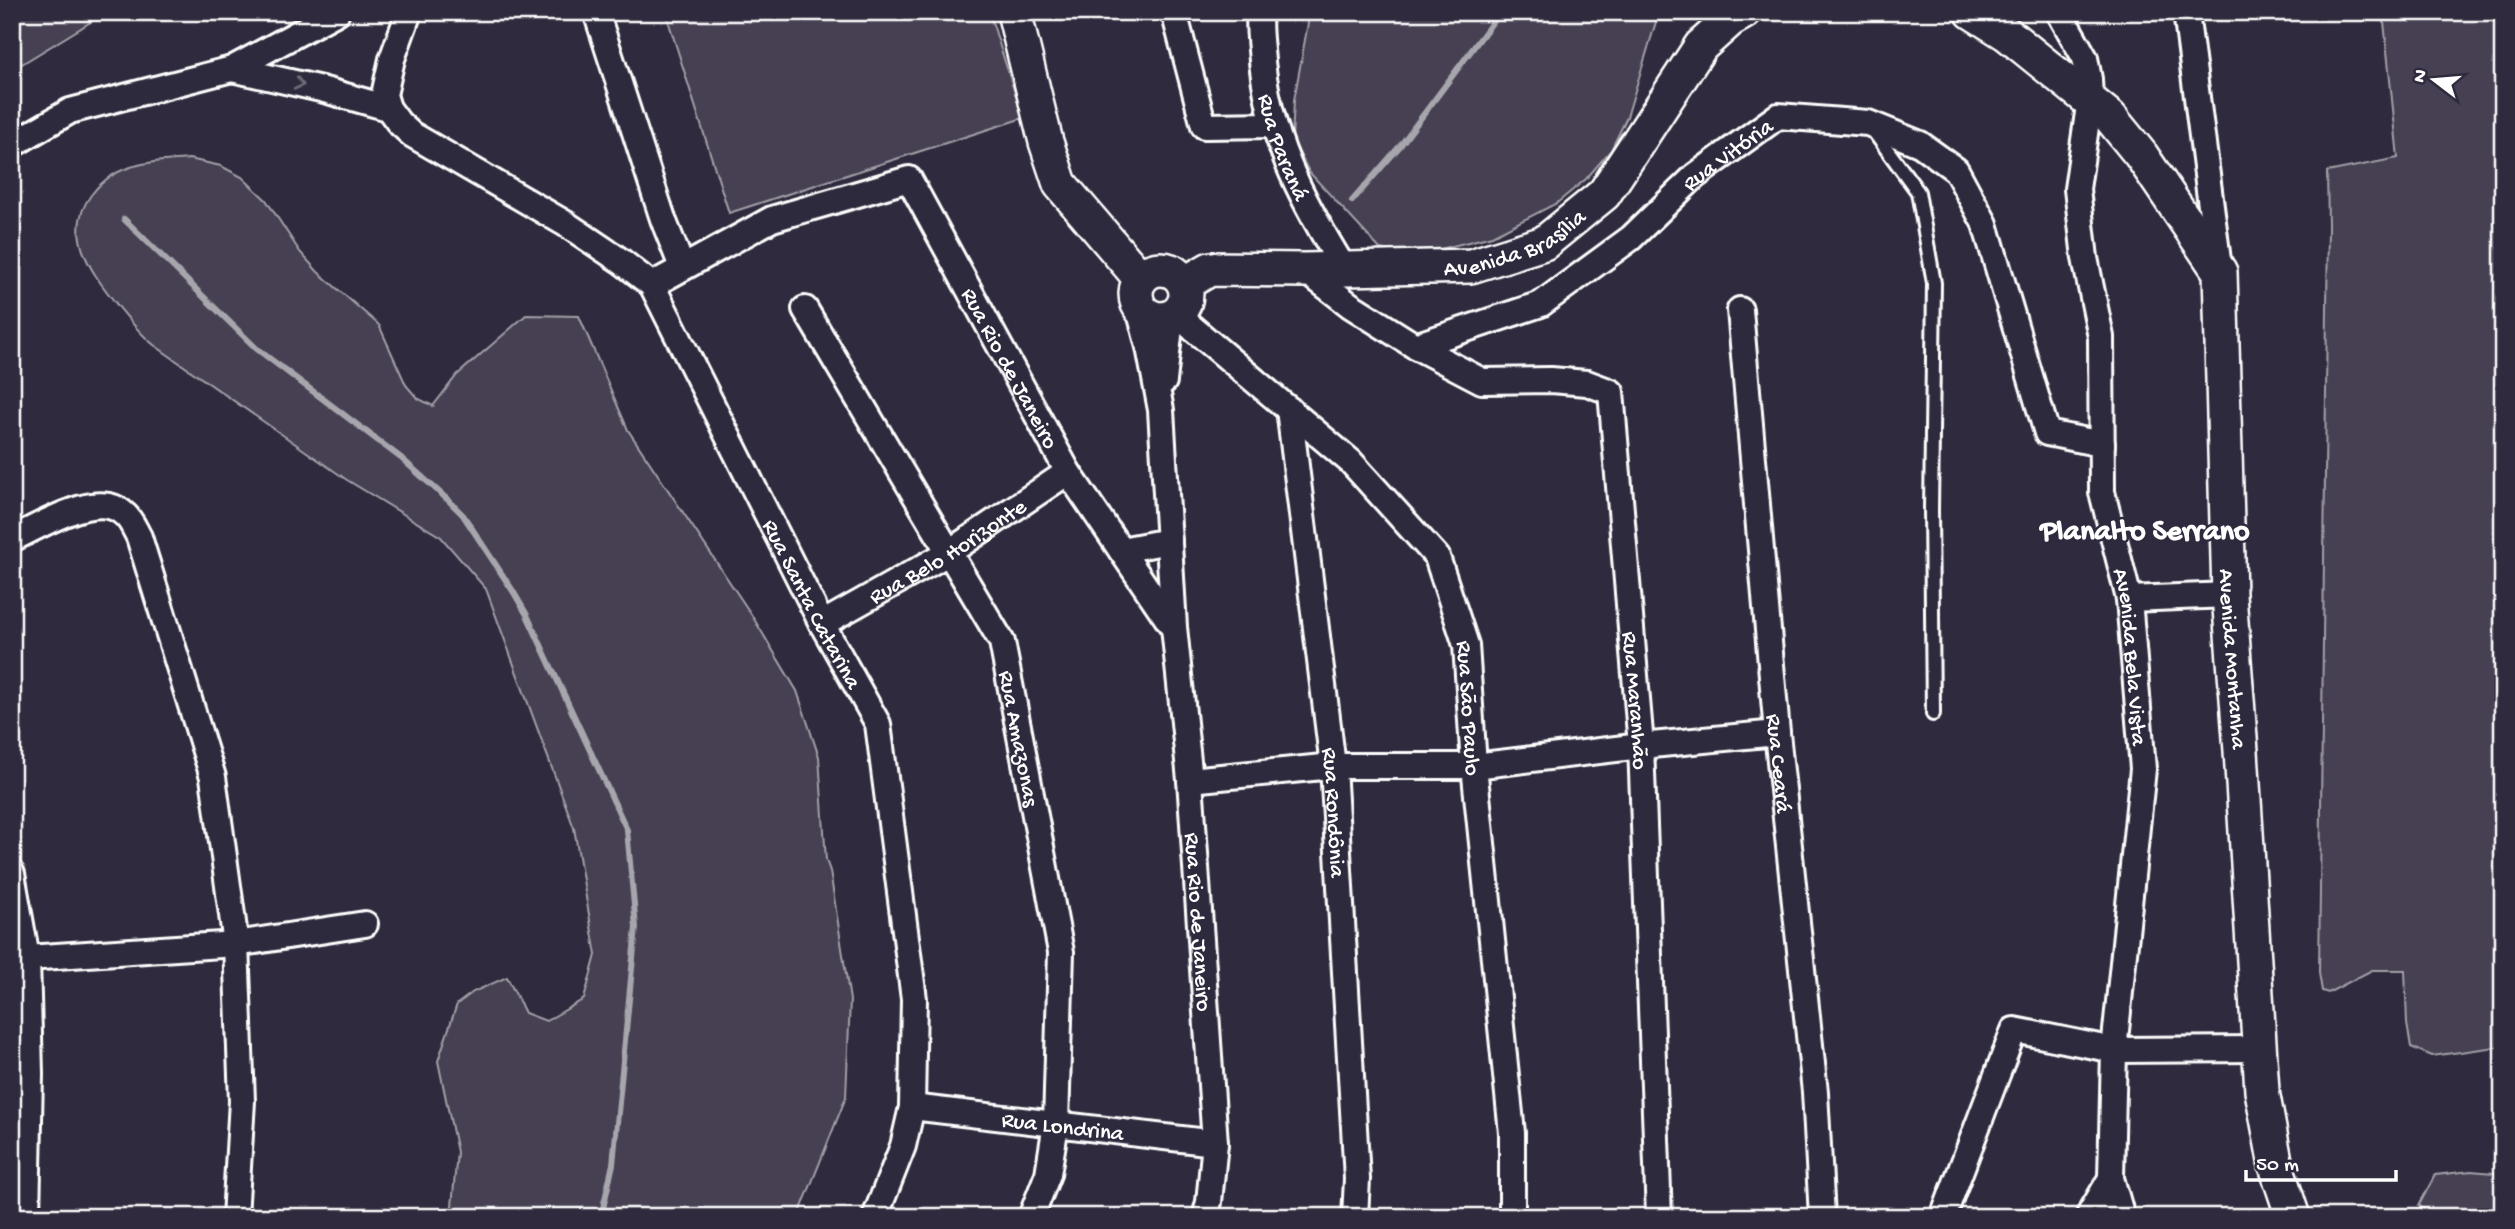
<svg xmlns="http://www.w3.org/2000/svg" width="2515" height="1229" font-family="'Gochi Hand',sans-serif">
	<style>
		.green { fill: #464152; stroke: #a2a0a8; stroke-width: 2 }
		.lines { fill: none; stroke-linecap: round; stroke-linejoin: round }
		.stream { stroke: #a7a6ad; stroke-width: 6 }
		.lane-casing { stroke: #fff; stroke-width: 18 }
		.street-casing { stroke: #fff; stroke-width: 30 }
		.secondary-casing { stroke: #fff; stroke-width: 38 }
		.lane { stroke: #2f2a3d; stroke-width: 12 }
		.street { stroke: #2f2a3d; stroke-width: 24 }
		.secondary { stroke: #2f2a3d; stroke-width: 33 }
		.oneway { stroke: #6d6a77 }
		.labels { text-anchor: middle; stroke-width: 5; stroke-linejoin: round; paint-order: stroke }
		.street-label { font-size: 23px; fill: #fff; stroke: #2f2a3d }
		.district-label { font-size: 30px; font-weight: bold; fill: #fff; stroke: #2f2a3d }
	</style>
	<rect width="100%" height="100%" fill="#2f2a3d"/>
	<filter id="ink" filterUnits="userSpaceOnUse"><feTurbulence type="fractalNoise" baseFrequency=".0143" numOctaves="2"/><feDisplacementMap in="SourceGraphic" scale="14" xChannelSelector="R" yChannelSelector="G"/><feConvolveMatrix kernelMatrix="1 2 1 2 8 2 1 2 1" color-interpolation-filters="sRGB"/></filter>
	<g filter="url(#ink)">
		<!-- green -->
		<g class="green">
			<polygon points="12,12 107,12 12,70"/>
			<polygon points="682,12 989,12 1023,118 729,213 667,17"/>
			<polygon points="1310,12 1659,12 1627,117 1611,150 1586,179 1557,203 1492,236 1417,255 1380,249 1309,172 1292,139 1294,100"/>
			<polygon points="2383,12 2503,12 2503,1046 2432,1056 2411,1047 2407,1024 2405,970 2372,970 2328,993 2322,991 2319,973 2328,225 2327,172 2398,158"/>
			<path d="M189,159L221,166L242,177L266,200L300,252L318,272L379,325L406,385L417,398L433,406L457,375L526,315L579,316L628,430L751,614L797,691L819,757L826,860L830,871L850,1000L846,1097L798,1217H451L457,1152L438,1061L457,1004L473,992L507,977L525,1013L546,1021L584,999L596,955L574,828L486,589L441,537L347,480L154,345C138,332 127,317 114,301C90,270 63,233 91,195C100,183 111,174 125,169C144,161 168,161 189,159Z"/>
			<polygon points="2503,1166 2503,1217 2433,1217 2419,1205 2435,1175 2471,1171 2494,1173"/>
		</g>
		<g class="lines">
			<!-- stream -->
			<g class="stream">
				<polyline points="1352,201 1400,146 1500,12"/>
				<polyline points="124,219 257,349 401,458 448,500 463,515 513,591 527,615 627,830 636,927 613,1164 601,1217"/>
			</g>
			<!-- lane casing -->
			<g class="lane-casing">
				<polyline id="lane" points="1872,129 1918,192 1934,283 1931,509 1933,714"/>
			</g>
			<!-- street casing -->
			<g class="street-casing">
				<g id="street">
					<path id="s1" d="M409,12L392,59L384,95L388,108L399,123L411,134L566,224L621,261L652,285L822,624L878,724L914,999L912,1107L903,1146L875,1217"/>
					<polyline points="596,12 663,219 682,267"/>
					<polyline points="1174,12 1204,126 1273,125"/>
					<path id="s2" d="M1260,12C1258,25 1260,38 1261,50C1267,135 1301,199 1345,270"/>
					<path id="s3" d="M2059,12L2085,58L2089,79L2090,99L2077,189L2085,258L2101,337L2102,492L2129,599L2143,769L2114,1050L2111,1178L2122,1217"/>
					<polyline points="2186,12 2219,268"/>
					<polyline points="232,69 321,89 388,108"/>
					<polyline points="12,145 70,111 232,69 337,12"/>
					<path id="s4" d="M1305,270L1350,305L1415,346L1541,304L1631,238L1695,176L1778,116L1868,123L1920,144L1956,170L1985,224L2047,433L2102,444"/>
					<path id="s5" d="M652,285L772,219L909,179L1068,472L1173,627"/>
					<path id="s6" d="M1138,305L1149,347L1161,410L1174,627L1190,780L1215,1143L1209,1202L1205,1217"/>
					<path id="s7" d="M805,309L1002,642L1061,952L1056,1124L1048,1174L1031,1217"/>
					<path id="s8" d="M1740,310L1777,733L1815,1092L1822,1217"/>
					<path id="s9" d="M1176,314L1351,462L1437,557L1466,645L1474,766L1512,1133V1217"/>
					<path id="s10" d="M1415,346L1482,381L1551,380L1587,383L1611,392L1641,746L1659,1217"/>
					<polyline points="1164,381 1171,317"/>
					<path id="s11" d="M1289,409L1333,766L1357,1179L1355,1217"/>
					<path d="M12,539C39,527 98,488 124,514C131,519 135,530 139,537L213,777L236,944L242,1101L235,1217"/>
					<polyline points="1121,550 1169,541"/>
					<polyline points="2129,599 2229,595"/>
					<path id="s12" d="M822,624L948,553L1068,472"/>
					<polyline points="1190,780 1333,766 1474,766 1641,746 1777,733"/>
					<polyline points="12,874 27,958 30,1074 27,1217"/>
					<polyline points="27,958 236,944 365,924"/>
					<path id="s13" d="M912,1107L1215,1143"/>
					<polyline points="1943,1217 2014,1030 2114,1050 2261,1049"/>
					<polyline points="2088,1217 2111,1178"/>
				</g>
			</g>
			<!-- secondary casing -->
			<g class="secondary-casing">
				<g id="secondary">
					<polyline points="1014,12 1046,142 1060,184 1140,278"/>
					<path id="s14" d="M1972,12L2007,34L2110,117L2141,155L2220,272L2229,595L2241,751L2262,1091L2276,1166L2293,1217"/>
					<circle cx="1161" cy="294" r="25"/>
					<path id="s15" d="M1184,284L1210,269L1305,270L1471,266L1544,243L1604,194L1701,46L1730,20L1744,12"/>
				</g>
			</g>
			<!-- lane -->
			<use href="#lane" class="lane"/>
			<!-- street -->
			<use href="#street" class="street"/>
			<!-- secondary -->
			<use href="#secondary" class="secondary"/>
		</g>
		<!-- one-way arrows -->
		<defs><path id="oneway-chevron" d="M-2-3.5L2.5 0L-2 3.5" fill="none" stroke-width="1.6" stroke-linecap="round" stroke-linejoin="round" transform="scale(1.75)"/></defs>
		<use class="oneway" href="#oneway-chevron" transform="translate(299 84) rotate(13)"/>
	</g>
	<g class="labels">
		<!-- street labels -->
		<g class="street-label">
			<text dy="8" stroke="none"><textPath href="#s2" startOffset="138">Rua Paraná</textPath></text>
			<text dy="8" stroke="none"><textPath href="#s4" startOffset="506">Rua Vitória</textPath></text>
			<text dy="8" stroke="none"><textPath href="#s15" startOffset="340">Avenida Brasília</textPath></text>
			<text dy="8" stroke="none"><textPath href="#s5" startOffset="494">Rua Rio de Janeiro</textPath></text>
			<text dy="8" stroke="none"><textPath href="#s12" startOffset="145">Rua Belo Horizonte</textPath></text>
			<text dy="8" stroke="none"><textPath href="#s1" startOffset="777">Rua Santa Catarina</textPath></text>
			<text dy="8" stroke="none"><textPath href="#s3" startOffset="658">Avenida Bela Vista</textPath></text>
			<text dy="8" stroke="none"><textPath href="#s14" startOffset="751">Avenida Montanha</textPath></text>
			<text dy="8" stroke="none"><textPath href="#s10" startOffset="516">Rua Maranhão</textPath></text>
			<text dy="8" stroke="none"><textPath href="#s9" startOffset="513">Rua São Paulo</textPath></text>
			<text dy="8" stroke="none"><textPath href="#s7" startOffset="485">Rua Amazonas</textPath></text>
			<text dy="8" stroke="none"><textPath href="#s8" startOffset="455">Rua Ceará</textPath></text>
			<text dy="8" stroke="none"><textPath href="#s11" startOffset="406">Rua Rondônia</textPath></text>
			<text dy="8" stroke="none"><textPath href="#s6" startOffset="621">Rua Rio de Janeiro</textPath></text>
			<text dy="8" stroke="none"><textPath href="#s13" startOffset="152">Rua Londrina</textPath></text>
		</g>
		<!-- district labels -->
		<g class="district-label">
			<text x="2145" y="539">Planalto Serrano</text>
		</g>
	</g>
	<!-- margin -->
	<rect width="2515" height="1229" fill="none" stroke="#2f2a3d" stroke-width="42"/>
	<rect x="21" y="21" width="2473" height="1187" fill="none" stroke="#fff" stroke-width="2.5" filter="url(#ink)"/>
	<!-- north arrow -->
	<g transform="translate(2434 80) rotate(286)" stroke="#2f2a3d" stroke-width="5" paint-order="stroke">
	<path d="M0-5L12 26L0 18L-12 26Z" fill="#ffffff"/>
	<text y="-10" font-size="19" font-weight="bold" text-anchor="middle" fill="#ffffff">N</text>
	</g>
	<!-- scale -->
	<path d="M2246 1170v10h150v-10" fill="none" stroke="#ffffff" stroke-width="3.5"/>
	<text x="2256" y="1170" font-size="21" fill="#ffffff" stroke="#2f2a3d" stroke-width="5" paint-order="stroke">50 m</text>
</svg>
